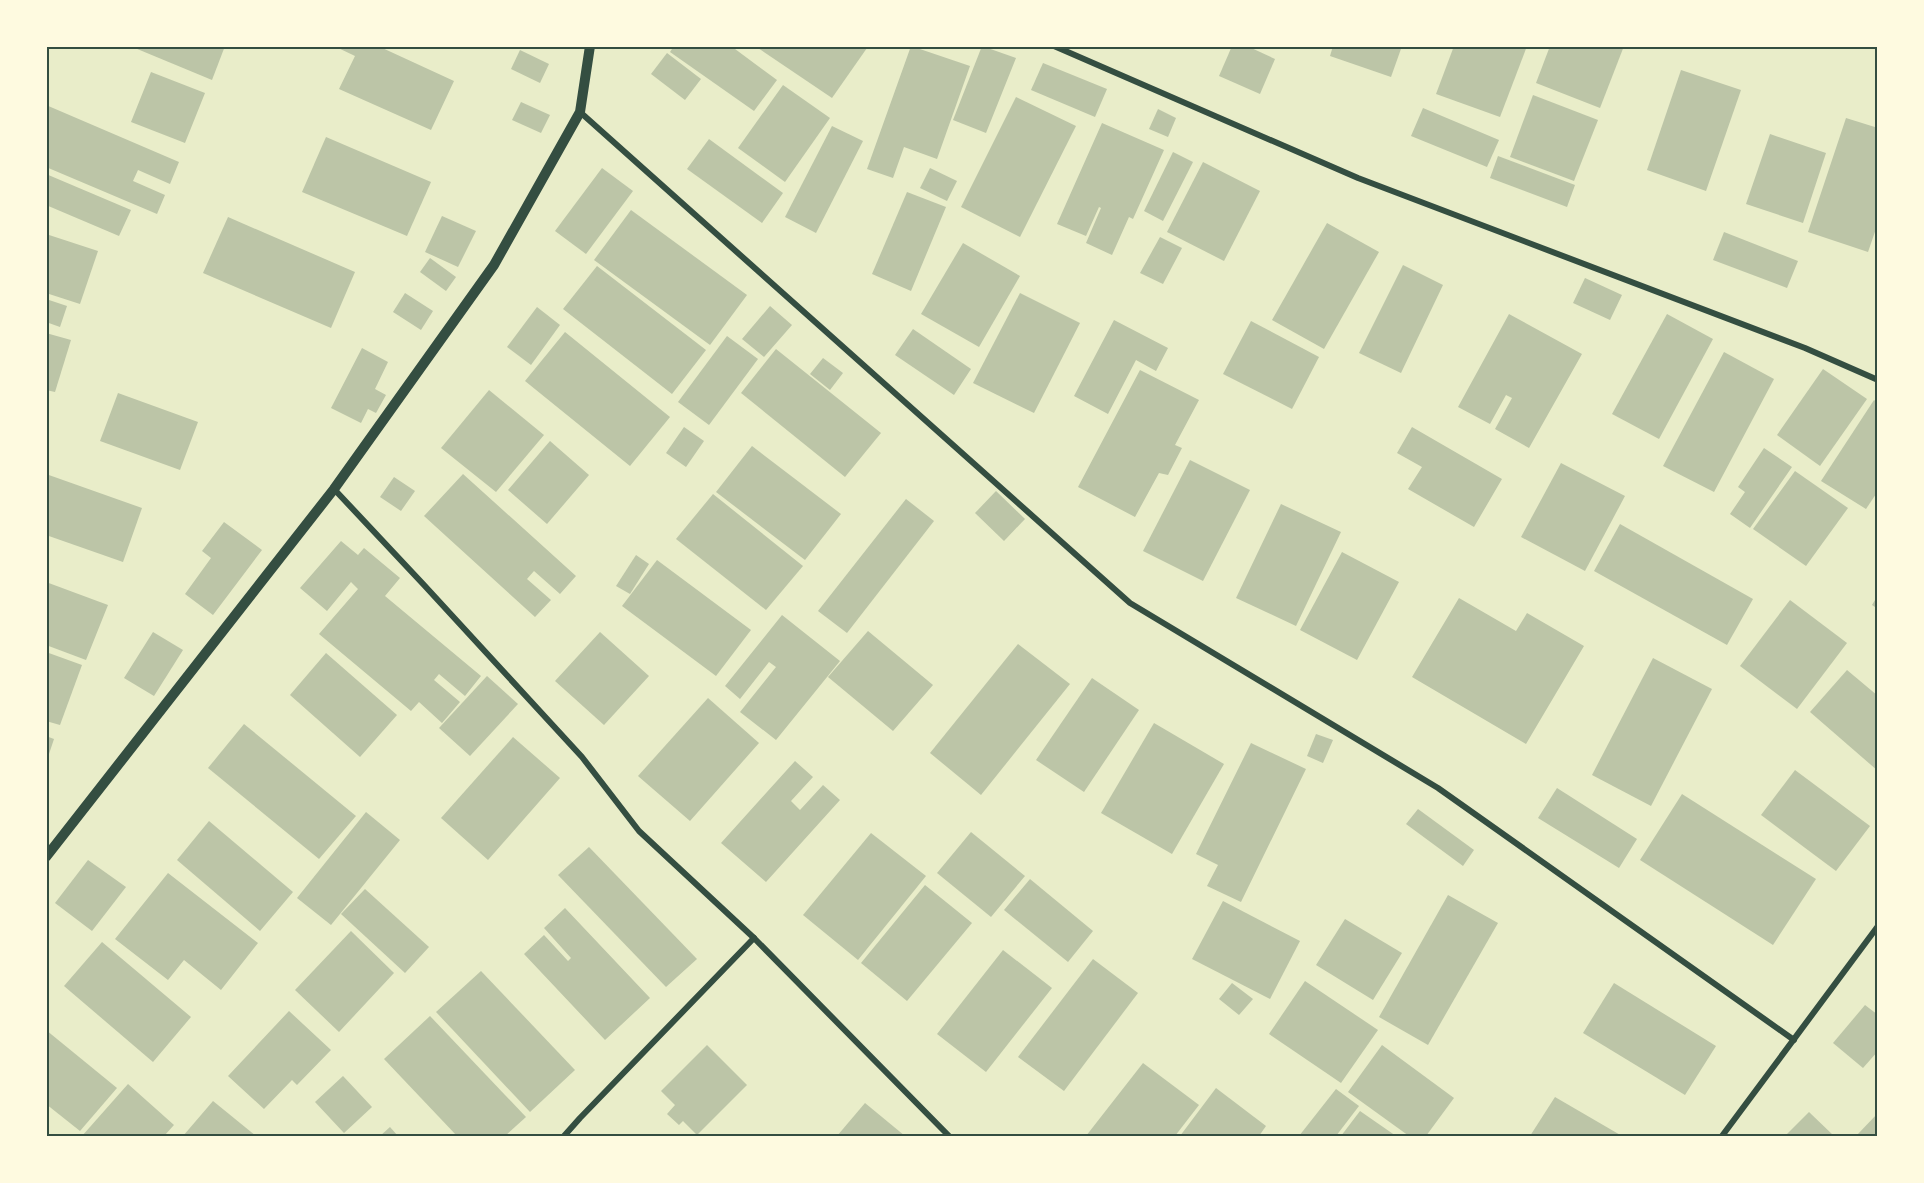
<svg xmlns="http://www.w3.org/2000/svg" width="1924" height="1183" font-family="Signika,sans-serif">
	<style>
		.building { fill: #bcc5a7 }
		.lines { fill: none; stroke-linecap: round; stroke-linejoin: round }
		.minor { stroke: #344e41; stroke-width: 6 }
		.tertiary { stroke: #344e41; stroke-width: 10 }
		.neatline { fill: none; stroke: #344e41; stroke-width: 2 }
	</style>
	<rect width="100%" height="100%" fill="#e9edc9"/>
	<!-- building -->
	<g class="building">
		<polygon points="130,46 225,46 212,80"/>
		<polygon points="334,46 378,46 454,81 431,130 339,89 355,56"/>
		<polygon points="674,46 731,46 777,80 754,111 670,52"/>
		<polygon points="755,46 864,46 867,48 832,98"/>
		<polygon points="911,46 970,66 937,159 904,147 893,178 867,169"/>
		<polygon points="982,46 1016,58 986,133 953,120"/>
		<polygon points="1232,46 1247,46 1275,59 1260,94 1219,76"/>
		<polygon points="1333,46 1402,46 1391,77 1330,56"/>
		<polygon points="1454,46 1527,46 1500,117 1436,94"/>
		<polygon points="1550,46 1624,46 1600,108 1536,83"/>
		<polygon points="520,50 549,64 540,83 511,69"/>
		<polygon points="667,53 701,79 685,100 651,74"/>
		<polygon points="1043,63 1107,89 1095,117 1031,90"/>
		<polygon points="1681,70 1741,90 1706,191 1647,170"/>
		<polygon points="151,72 205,93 185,143 131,122"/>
		<polygon points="783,85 830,118 785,182 738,148"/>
		<polygon points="1533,95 1598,120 1574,181 1510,157"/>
		<polygon points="1016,97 1076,126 1020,237 961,207"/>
		<polygon points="521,102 550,115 541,133 512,120"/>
		<polygon points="46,105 179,162 170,184 138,170 133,181 165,195 157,214 46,167"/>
		<polygon points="1423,108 1499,140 1487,167 1411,136"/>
		<polygon points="1158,109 1176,118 1168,137 1149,129"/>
		<polygon points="1846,118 1878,128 1878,223 1868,252 1808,232"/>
		<polygon points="1102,123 1164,150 1133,219 1129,217 1112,255 1086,243 1101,208 1099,207 1086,236 1057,224"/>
		<polygon points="832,126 863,141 816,233 785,217"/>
		<polygon points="1770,134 1826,153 1803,223 1746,204"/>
		<polygon points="326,137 431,182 407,236 302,192"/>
		<polygon points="709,139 783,193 762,223 687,169"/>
		<polygon points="1173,152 1193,162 1163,221 1144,211"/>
		<polygon points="1498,156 1575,185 1567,207 1490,178"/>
		<polygon points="1203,162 1260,191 1224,261 1167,232"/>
		<polygon points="602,168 633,191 586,254 555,231"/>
		<polygon points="930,168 957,181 947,201 920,188"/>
		<polygon points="46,174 131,210 119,236 46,205"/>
		<polygon points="907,192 946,207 911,291 872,274"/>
		<polygon points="631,210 747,295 710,345 594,260"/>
		<polygon points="442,216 476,231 458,267 425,252"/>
		<polygon points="228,217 355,272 331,328 203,273"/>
		<polygon points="1327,223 1379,252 1324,349 1272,320"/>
		<polygon points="1724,232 1798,261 1787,288 1713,260"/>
		<polygon points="46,234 98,251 80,304 46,293"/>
		<polygon points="1160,237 1182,248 1163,284 1140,273"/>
		<polygon points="963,243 1020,276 979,347 921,314"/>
		<polygon points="430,258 456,277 446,291 420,272"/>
		<polygon points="1403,265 1443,285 1401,373 1359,353"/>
		<polygon points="597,266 706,350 672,394 563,309"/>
		<polygon points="1585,278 1622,295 1610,320 1573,303"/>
		<polygon points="405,293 433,311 421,330 393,312"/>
		<polygon points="1020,293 1080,323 1034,413 973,383"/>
		<polygon points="46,299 67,306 60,327 46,322"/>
		<polygon points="770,306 792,325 764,357 742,339"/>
		<polygon points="537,307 560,325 531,365 507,347"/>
		<polygon points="1509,314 1582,354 1529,448 1495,429 1512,398 1506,395 1490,424 1458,407"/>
		<polygon points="1667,314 1713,339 1659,439 1612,414"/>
		<polygon points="1114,320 1168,348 1156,371 1136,360 1108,414 1074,396"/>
		<polygon points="1251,321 1319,357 1292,409 1223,374"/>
		<polygon points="913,329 971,369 954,395 895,355"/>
		<polygon points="565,332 670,417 630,466 525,381"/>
		<polygon points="46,333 71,340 55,392 46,390"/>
		<polygon points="727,336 758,359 709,425 678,402"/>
		<polygon points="362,348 388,362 375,389 386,395 376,413 368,409 361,423 331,408"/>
		<polygon points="776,349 881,433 845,477 741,393"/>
		<polygon points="1724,352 1774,379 1714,492 1663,466"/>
		<polygon points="823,358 843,373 830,390 810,374"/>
		<polygon points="1823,369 1867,399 1820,466 1777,435"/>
		<polygon points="1140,370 1199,400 1175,445 1182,448 1168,475 1159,473 1135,517 1078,487"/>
		<polygon points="489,390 544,435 496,492 441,448"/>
		<polygon points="118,393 198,422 180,470 100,441"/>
		<polygon points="1874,400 1878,403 1878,491 1866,509 1821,481"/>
		<polygon points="684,427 704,441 686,467 666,453"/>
		<polygon points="1412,427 1502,479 1474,527 1408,489 1422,467 1397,453"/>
		<polygon points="550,441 589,475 547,524 508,490"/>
		<polygon points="752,446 841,514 805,560 716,492"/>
		<polygon points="1764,448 1792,467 1750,528 1730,514 1745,492 1738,487"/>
		<polygon points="1190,460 1250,490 1203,581 1143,551"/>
		<polygon points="1561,463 1625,496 1585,571 1521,537"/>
		<polygon points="1795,471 1848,508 1806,566 1753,529"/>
		<polygon points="46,474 142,508 123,562 46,535"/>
		<polygon points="463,474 576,576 560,594 534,571 527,579 551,600 535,617 424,516"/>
		<polygon points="394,477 415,491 401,511 380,497"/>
		<polygon points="996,491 1025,519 1004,541 975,513"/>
		<polygon points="713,494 803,566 766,610 676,539"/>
		<polygon points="906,499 934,521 847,633 818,611"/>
		<polygon points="1281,504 1341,532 1296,626 1236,598"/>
		<polygon points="224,522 262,550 213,615 185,594 211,558 202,551"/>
		<polygon points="1620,524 1753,599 1727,645 1594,571"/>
		<polygon points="341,541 358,555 364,548 400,578 385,596 481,676 465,696 439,674 434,680 460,702 442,723 419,702 411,711 319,634 358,589 351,582 327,611 300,588"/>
		<polygon points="1342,552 1399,582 1357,660 1300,630"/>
		<polygon points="636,555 649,564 630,594 616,586"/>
		<polygon points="657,560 751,630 716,676 622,606"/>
		<polygon points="46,582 108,605 86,660 46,645"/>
		<polygon points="1878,595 1878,609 1872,605"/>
		<polygon points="1459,598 1516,631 1527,613 1584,646 1526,744 1412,677"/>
		<polygon points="1790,600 1847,643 1797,709 1740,666"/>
		<polygon points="782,615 840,661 776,740 740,712 776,667 769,662 740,699 725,686"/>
		<polygon points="868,631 933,685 893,731 828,677"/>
		<polygon points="153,632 183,650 154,696 124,678"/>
		<polygon points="600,632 649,676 604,725 555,681"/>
		<polygon points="1018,644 1070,684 981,795 930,753"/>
		<polygon points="46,652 82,665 60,725 46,721"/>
		<polygon points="326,653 397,715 360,757 290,695"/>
		<polygon points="1653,658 1712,689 1651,806 1592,775"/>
		<polygon points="1847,670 1878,696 1878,771 1810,712"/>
		<polygon points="487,676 518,704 470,756 439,728"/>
		<polygon points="1092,678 1139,710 1084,792 1036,760"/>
		<polygon points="708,698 759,743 690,821 638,776"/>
		<polygon points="1154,723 1224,764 1172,854 1101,813"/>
		<polygon points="244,724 356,816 319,859 208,768"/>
		<polygon points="1316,734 1333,740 1323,763 1307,756"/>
		<polygon points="46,736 54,739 47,760 46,760"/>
		<polygon points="513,737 560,778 488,860 441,818"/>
		<polygon points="1251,743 1306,769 1241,902 1207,886 1218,865 1196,854"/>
		<polygon points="795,761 813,777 791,801 800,810 823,785 840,800 766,882 721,843"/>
		<polygon points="1795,770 1870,826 1836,871 1761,815"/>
		<polygon points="1557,788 1637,839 1619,868 1538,818"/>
		<polygon points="1682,794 1816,879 1773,945 1640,860"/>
		<polygon points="1418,809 1474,850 1463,866 1406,824"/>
		<polygon points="366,812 400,840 331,925 297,898"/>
		<polygon points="209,821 293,892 260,931 177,860"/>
		<polygon points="971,832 1025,876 991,917 937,873"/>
		<polygon points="871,833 926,876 858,960 803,915"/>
		<polygon points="589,847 697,959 666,987 558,875"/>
		<polygon points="88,860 126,887 92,931 55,903"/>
		<polygon points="168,873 258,943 221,990 184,960 168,980 115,939"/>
		<polygon points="1030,879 1093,931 1068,962 1004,910"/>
		<polygon points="925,885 972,923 907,1001 861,963"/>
		<polygon points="365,889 429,947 405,973 341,914"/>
		<polygon points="1448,895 1498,923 1428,1045 1379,1017"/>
		<polygon points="1223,901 1300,941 1270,999 1192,959"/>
		<polygon points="565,908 650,998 605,1040 524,954 544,935 568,961 571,958 544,928"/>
		<polygon points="1345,919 1402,953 1373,1000 1316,965"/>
		<polygon points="351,931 394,973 339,1032 295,990"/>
		<polygon points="102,942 191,1017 153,1062 64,986"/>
		<polygon points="1003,950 1052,988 986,1072 937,1034"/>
		<polygon points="1093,959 1138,993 1064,1091 1018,1057"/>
		<polygon points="481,971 575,1070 530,1112 436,1012"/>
		<polygon points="1305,981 1378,1030 1341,1083 1269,1034"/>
		<polygon points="1232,983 1253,999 1239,1015 1219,999"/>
		<polygon points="1614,983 1716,1046 1685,1095 1583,1033"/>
		<polygon points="1865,1005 1878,1015 1878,1051 1863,1068 1833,1043"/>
		<polygon points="289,1011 331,1050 297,1085 292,1080 264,1109 228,1076"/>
		<polygon points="430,1016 526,1117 505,1136 457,1136 384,1059"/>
		<polygon points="46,1030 117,1088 80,1131 46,1104"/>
		<polygon points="707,1045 747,1085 697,1135 683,1121 679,1125 667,1114 675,1105 661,1091"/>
		<polygon points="1382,1045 1454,1098 1426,1136 1409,1136 1348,1092"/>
		<polygon points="1143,1063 1199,1105 1175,1136 1086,1136"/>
		<polygon points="343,1076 372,1107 344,1133 315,1102"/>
		<polygon points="128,1084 174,1125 164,1136 82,1136"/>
		<polygon points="1216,1088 1266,1126 1259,1136 1180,1136"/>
		<polygon points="1336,1089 1359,1106 1336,1136 1299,1136"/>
		<polygon points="1555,1097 1622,1136 1530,1136"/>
		<polygon points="213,1101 256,1136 183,1136"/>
		<polygon points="865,1103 905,1136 837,1136"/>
		<polygon points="1360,1111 1396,1136 1341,1136"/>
		<polygon points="1809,1112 1834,1136 1785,1136"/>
		<polygon points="1878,1113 1878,1136 1856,1136"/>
		<polygon points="390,1127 398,1136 380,1136"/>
	</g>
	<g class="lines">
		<!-- minor -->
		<g class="minor">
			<polyline points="1054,46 1358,178 1805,348 1878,380"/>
			<polyline points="580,112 1130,603 1438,788 1794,1040"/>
			<polyline points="334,489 424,585 582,757 639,831 754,938 949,1136"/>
			<polyline points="564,1136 580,1118 754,938"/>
			<polyline points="1722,1136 1878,926"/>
		</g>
		<!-- tertiary -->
		<polyline class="tertiary" points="46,857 334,489 494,265 580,112 590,46"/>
	</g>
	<!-- border -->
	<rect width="1924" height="1183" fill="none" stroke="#fefae0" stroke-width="96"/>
	<rect x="48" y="48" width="1828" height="1087" class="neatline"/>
</svg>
